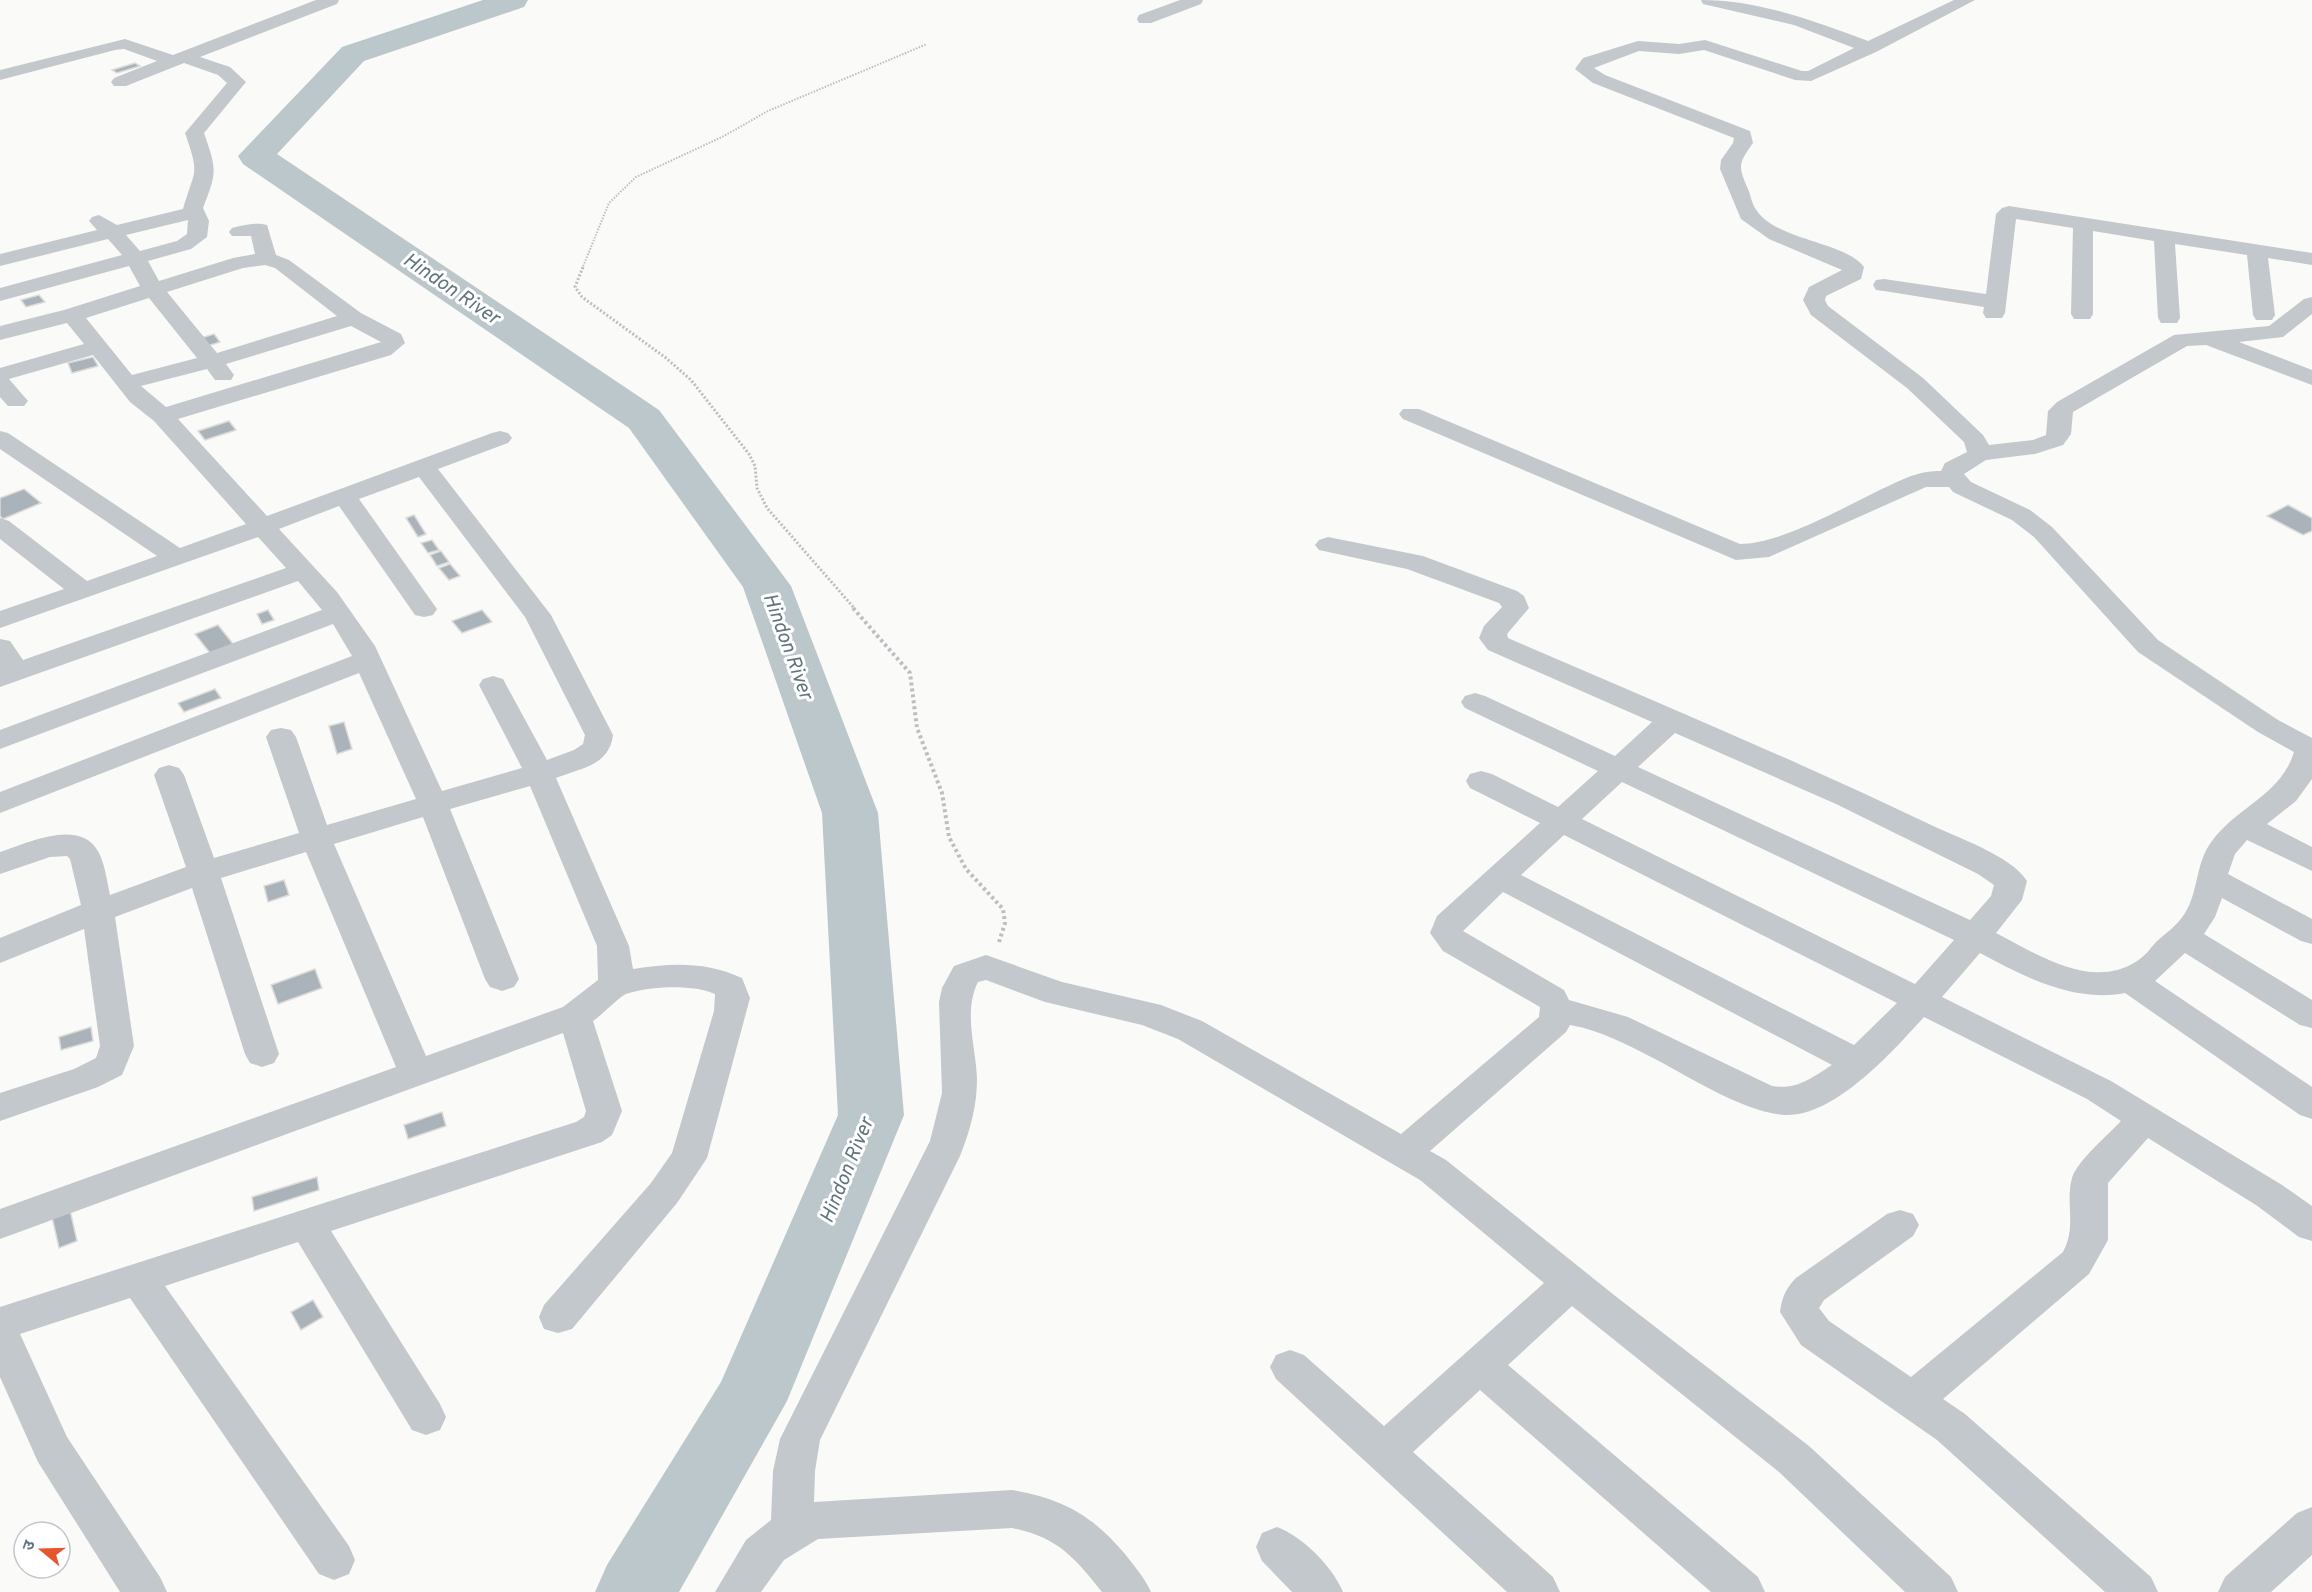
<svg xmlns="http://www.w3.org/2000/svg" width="2312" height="1592" font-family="Overpass,'Noto Sans Devanagari',sans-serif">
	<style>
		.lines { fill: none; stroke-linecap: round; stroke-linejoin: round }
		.river { fill: #bbc7cb; fill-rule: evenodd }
		.building { fill: #aab3b9; stroke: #dcdcda; stroke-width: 1.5 }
		.path-far2 { stroke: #bbbfc2; stroke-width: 2; stroke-dasharray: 1.5 1.5; stroke-linecap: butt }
		.path-far1 { stroke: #bbbfc2; stroke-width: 3; stroke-dasharray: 2 2; stroke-linecap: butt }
		.path { stroke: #bbbfc2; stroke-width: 4; stroke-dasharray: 3 3; stroke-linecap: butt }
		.minor { fill: #c3c8cc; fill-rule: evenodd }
		.labels { text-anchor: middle; stroke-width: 6; stroke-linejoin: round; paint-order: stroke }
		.water-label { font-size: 20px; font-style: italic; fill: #60757c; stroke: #fff }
	</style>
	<rect width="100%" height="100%" fill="#fafaf8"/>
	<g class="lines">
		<!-- river -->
		<polygon class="river" points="483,0 528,0 524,7 364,61 277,154 659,410 791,586 878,813 904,1115 787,1401 679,1592 595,1592 607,1565 721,1382 838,1115 822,813 743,587 629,428 243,164 238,156 342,47"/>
	</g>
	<!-- building -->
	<g class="building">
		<polygon points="135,63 140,66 117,73 112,70"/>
		<polygon points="39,295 45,302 26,307 21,300"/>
		<polygon points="214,334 220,342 207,346 201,338"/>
		<polygon points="93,357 98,366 72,373 68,363"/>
		<polygon points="229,421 236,430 205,440 198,431"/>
		<polygon points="24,489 41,503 3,519 0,516 0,498"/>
		<polygon points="2288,505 2312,518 2312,531 2303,535 2267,516"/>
		<polygon points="414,515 426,534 418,537 406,518"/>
		<polygon points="432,540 439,550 428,553 421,543"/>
		<polygon points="441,551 449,562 437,566 430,555"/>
		<polygon points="450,564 460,576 449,580 439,568"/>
		<polygon points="268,610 274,620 262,624 257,614"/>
		<polygon points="482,610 492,622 462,633 452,621"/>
		<polygon points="218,625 237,649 214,658 195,634"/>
		<polygon points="215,689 221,698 184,712 178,703"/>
		<polygon points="344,722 352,749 337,754 329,726"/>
		<polygon points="284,880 289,895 268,902 264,886"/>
		<polygon points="315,969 322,988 278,1004 271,985"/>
		<polygon points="91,1027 93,1041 61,1050 59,1037"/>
		<polygon points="442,1112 446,1126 408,1139 404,1125"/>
		<polygon points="317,1177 319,1190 254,1211 252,1197"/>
		<polygon points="70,1210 77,1241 59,1248 52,1217"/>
		<polygon points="313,1300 323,1317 301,1330 291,1312"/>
	</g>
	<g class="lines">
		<!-- path-far2 -->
		<polyline class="path-far2" points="582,269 609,203 636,177 724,136 768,111 927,44"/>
		<!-- path-far1 -->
		<polyline class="path-far1" points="583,267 575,287 582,297 666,358 691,380 749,454 755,466 757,488 767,508 855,609"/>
		<!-- path -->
		<polyline class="path" points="853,608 910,673 917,728 942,793 949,837 966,869 1003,909 1005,923 999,942"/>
		<!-- minor -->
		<g class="minor">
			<path d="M316,0H339L337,4L200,57L230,67L246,82L204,133C217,170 217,172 203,208L209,221L207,237L191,249L148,261L159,281L233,258L255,254L251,236H232L229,232L232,228C243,225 256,222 267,225L276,255L289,260L361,313L401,334L405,343L391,355L178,419L267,516L492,433L500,431L508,433L512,438L508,443L438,469L551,615L613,735C609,766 581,768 556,778L629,946L633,969C671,963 705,961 742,978L750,998L707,1158L677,1203L572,1329L558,1333L544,1329L539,1317L544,1305L651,1183L672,1153L714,1011L715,994C694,984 649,986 626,994C619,997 602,1015 593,1021L622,1111L612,1135L602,1142L331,1231L440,1404L446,1417L440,1430L426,1435L412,1430L298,1242L165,1286L349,1546L355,1560L349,1574L334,1580L319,1574L130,1298L20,1334L67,1437L160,1577L167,1592H120L38,1462L0,1377V1307L576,1122L584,1117L586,1111L563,1033L0,1239V1209L396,1067L306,852L221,878L279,1054L274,1063L262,1067L250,1063L245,1054L192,888L115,917L134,1046L122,1075L98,1087L0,1121V1093L74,1069L96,1058L100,1046L84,929L0,963V938L81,905L70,859L67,856L50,857L0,874V852C28,843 81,817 99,853C105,865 107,881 110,895L186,867L154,775L159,768L169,765L179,768L184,775L214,858L299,833L266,737L271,730L281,728L291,730L296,737L327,825L416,799L359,673L0,813V792L352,656L333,624L0,749V730L322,610L298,581L0,687V639L10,641L23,660L286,568L258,537L0,628V611L64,589L0,539V518L9,521L87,581L157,556L0,449V431L8,433L180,548L246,524L154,421L130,402L93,355L9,379L28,401L24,406H8L0,397V368L84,344L67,323L0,340V326L64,310L140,286L129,266L0,301V288L122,255L108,239L0,266V254L97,230L89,221L92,217L99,215L117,225L183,209C195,168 200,176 185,133L227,83L218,75L184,63L126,86H114L111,82L114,78L157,61L124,49L115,50L0,80V70L125,39L173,55ZM188,220L187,234L177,241L140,251L126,235ZM265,265L275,268L337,316L217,353L167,292L243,268ZM149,298L197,358L132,375L86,318ZM351,326L381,342L166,407L141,386L207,369L215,380H231L234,375L226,364ZM419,477L525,617L585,735L583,744L574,750L547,760L503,679L493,676L483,679L479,685L522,768L442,791L375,646L337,592L279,529L339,506L415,615L424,617L433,615L437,609L359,499ZM530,786L597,946L598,980L563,1007L426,1056L334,844L423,817L485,979L490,987L502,991L514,987L519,979L450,809Z"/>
			<polygon points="1180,0 1203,0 1201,4 1151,23 1139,23 1137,19 1139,15"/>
			<path d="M1701,0C1759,0 1814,21 1868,41L1954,0H1975L1876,52L1811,81L1795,80L1704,50L1679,54L1639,51L1594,68L1605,75L1750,131L1753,143C1738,164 1738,166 1748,189C1751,196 1752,205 1757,211C1778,241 1846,242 1864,267L1861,279L1826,296L1825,300L1828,306L1923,378L1983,435L1989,445L2033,440L2046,435L2048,411L2057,402L2174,335L2269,326L2304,299L2312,297V314L2283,337L2239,342L2312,370V385L2206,345L2187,346L2073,412L2071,434L2063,445L2035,454L1986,460L1964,474L1971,482L2030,510L2052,527L2158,640L2278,720L2312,738V779L2296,801L2267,824L2312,847V871L2247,840L2235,854L2228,874L2312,919V944L2301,941L2222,898L2215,917L2204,934L2312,1000V1028L2300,1025L2185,953L2155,981L2312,1087V1119L2300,1115L2125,993C2073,1003 2025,977 1980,953L1942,997L2111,1081L2282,1185L2312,1206V1241L2299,1237L2256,1205L2148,1138L2108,1183V1240L2089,1274L1943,1399L1965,1414L2151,1577L2158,1592H2105L1937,1440L1801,1345L1780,1312C1782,1297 1786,1288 1796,1278L1887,1214L1900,1210L1913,1214L1919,1225L1913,1236L1824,1300L1819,1308L1829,1321L1911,1377L2063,1252C2077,1226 2065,1204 2072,1178C2077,1161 2108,1135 2121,1121L2087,1099L1924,1017C1893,1051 1835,1117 1785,1115C1743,1112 1692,1078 1655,1059C1628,1045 1600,1030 1570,1025L1566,1032L1430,1151L1446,1160L1614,1295L1809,1446L1951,1577L1958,1592H1905L1779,1472L1572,1306L1508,1365L1758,1577L1765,1592H1711L1480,1390L1413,1452L1553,1577L1560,1592H1507L1276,1379L1270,1367L1276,1355L1290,1350L1304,1355L1384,1426L1544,1283L1420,1180L1178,1039L1142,1025L1045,1002L986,980L978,982C963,1012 976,1047 977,1079C977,1106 970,1131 960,1156L820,1440L815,1471L814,1502L1012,1490C1063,1499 1092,1515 1125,1554C1135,1567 1144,1577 1151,1592H1102C1074,1557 1057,1537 1012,1528L818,1539L784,1560L761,1592H715L746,1540L771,1520L773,1471L780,1439L930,1141L942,1093L939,1002L942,988L954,966L986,955L1062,982L1161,1005L1202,1021L1401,1134L1539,1017L1540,1007L1443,951L1430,933L1437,916L1540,823L1470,788L1466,781L1470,774L1481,771L1492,774L1558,807L1598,771L1465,708L1461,702L1465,696L1475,693L1485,696L1615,756L1652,722L1488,650L1479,638L1484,626L1502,607L1499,603L1407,569L1319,550L1315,545L1319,540L1328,537L1423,556L1517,591L1524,596L1529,608L1507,634L1508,638C1649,699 1791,758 1929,824C1956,837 2012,856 2027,881L2022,900L1996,933C2037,954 2092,991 2137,961C2144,957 2150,949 2156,942C2166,933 2178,925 2185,913C2199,891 2195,863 2212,841C2237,807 2281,795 2294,752L2258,732L2138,652L2034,537L2012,520L1953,492L1949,487H1926L1769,557L1736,560L1403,419L1399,414L1403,409H1419L1740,544C1781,544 1846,506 1884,488C1903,479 1920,470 1941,471L1945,463L1967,452L1964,442L1907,388L1811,315L1803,300L1809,287L1842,270L1769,239L1741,219L1720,169L1721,160L1733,143L1734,138L1593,83L1575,69L1583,58L1638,41L1679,44L1705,40L1802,71H1808L1854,48L1794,25L1703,4ZM1675,733L1836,804L1978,874L1994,885L1991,896L1970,920L1638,767ZM1622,782L1954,940L1915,984L1582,819ZM1564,835L1897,1003L1854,1045L1521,875ZM1503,892L1832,1065C1811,1078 1798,1090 1772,1086L1628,1017L1569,1000L1564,990L1463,931Z"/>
			<polygon points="2009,206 2312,253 2312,265 2268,258 2275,315 2272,320 2256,320 2253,315 2247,255 2175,244 2180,318 2177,323 2161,323 2158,318 2154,241 2093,231 2093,314 2090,319 2074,319 2071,314 2073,228 2016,219 2005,313 2002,318 1986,318 1983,313 1984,307 1884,291 1876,290 1873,285 1876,280 1884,279 1986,294 1996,214 2002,208"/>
			<polygon points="2312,1507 2312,1555 2271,1592 2218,1592 2225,1577 2297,1513"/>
			<path d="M1277,1527C1303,1537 1332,1566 1343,1592H1292L1262,1561L1256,1547L1262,1533Z"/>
		</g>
	</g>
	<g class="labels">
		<!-- water labels -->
		<g class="water-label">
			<text transform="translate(452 288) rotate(34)" y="7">Hindon River</text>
			<text transform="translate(789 646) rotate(70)" y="7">Hindon River</text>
			<text transform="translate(846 1170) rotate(-68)" y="7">Hindon River</text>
		</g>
	</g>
	<!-- north arrow -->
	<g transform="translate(42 1550) rotate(289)"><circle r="28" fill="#ffffff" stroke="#c1c8cd" stroke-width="1.5"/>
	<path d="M0-4.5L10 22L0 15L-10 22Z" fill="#e4572e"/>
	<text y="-9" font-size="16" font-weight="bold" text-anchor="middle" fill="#657683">उ</text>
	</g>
</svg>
